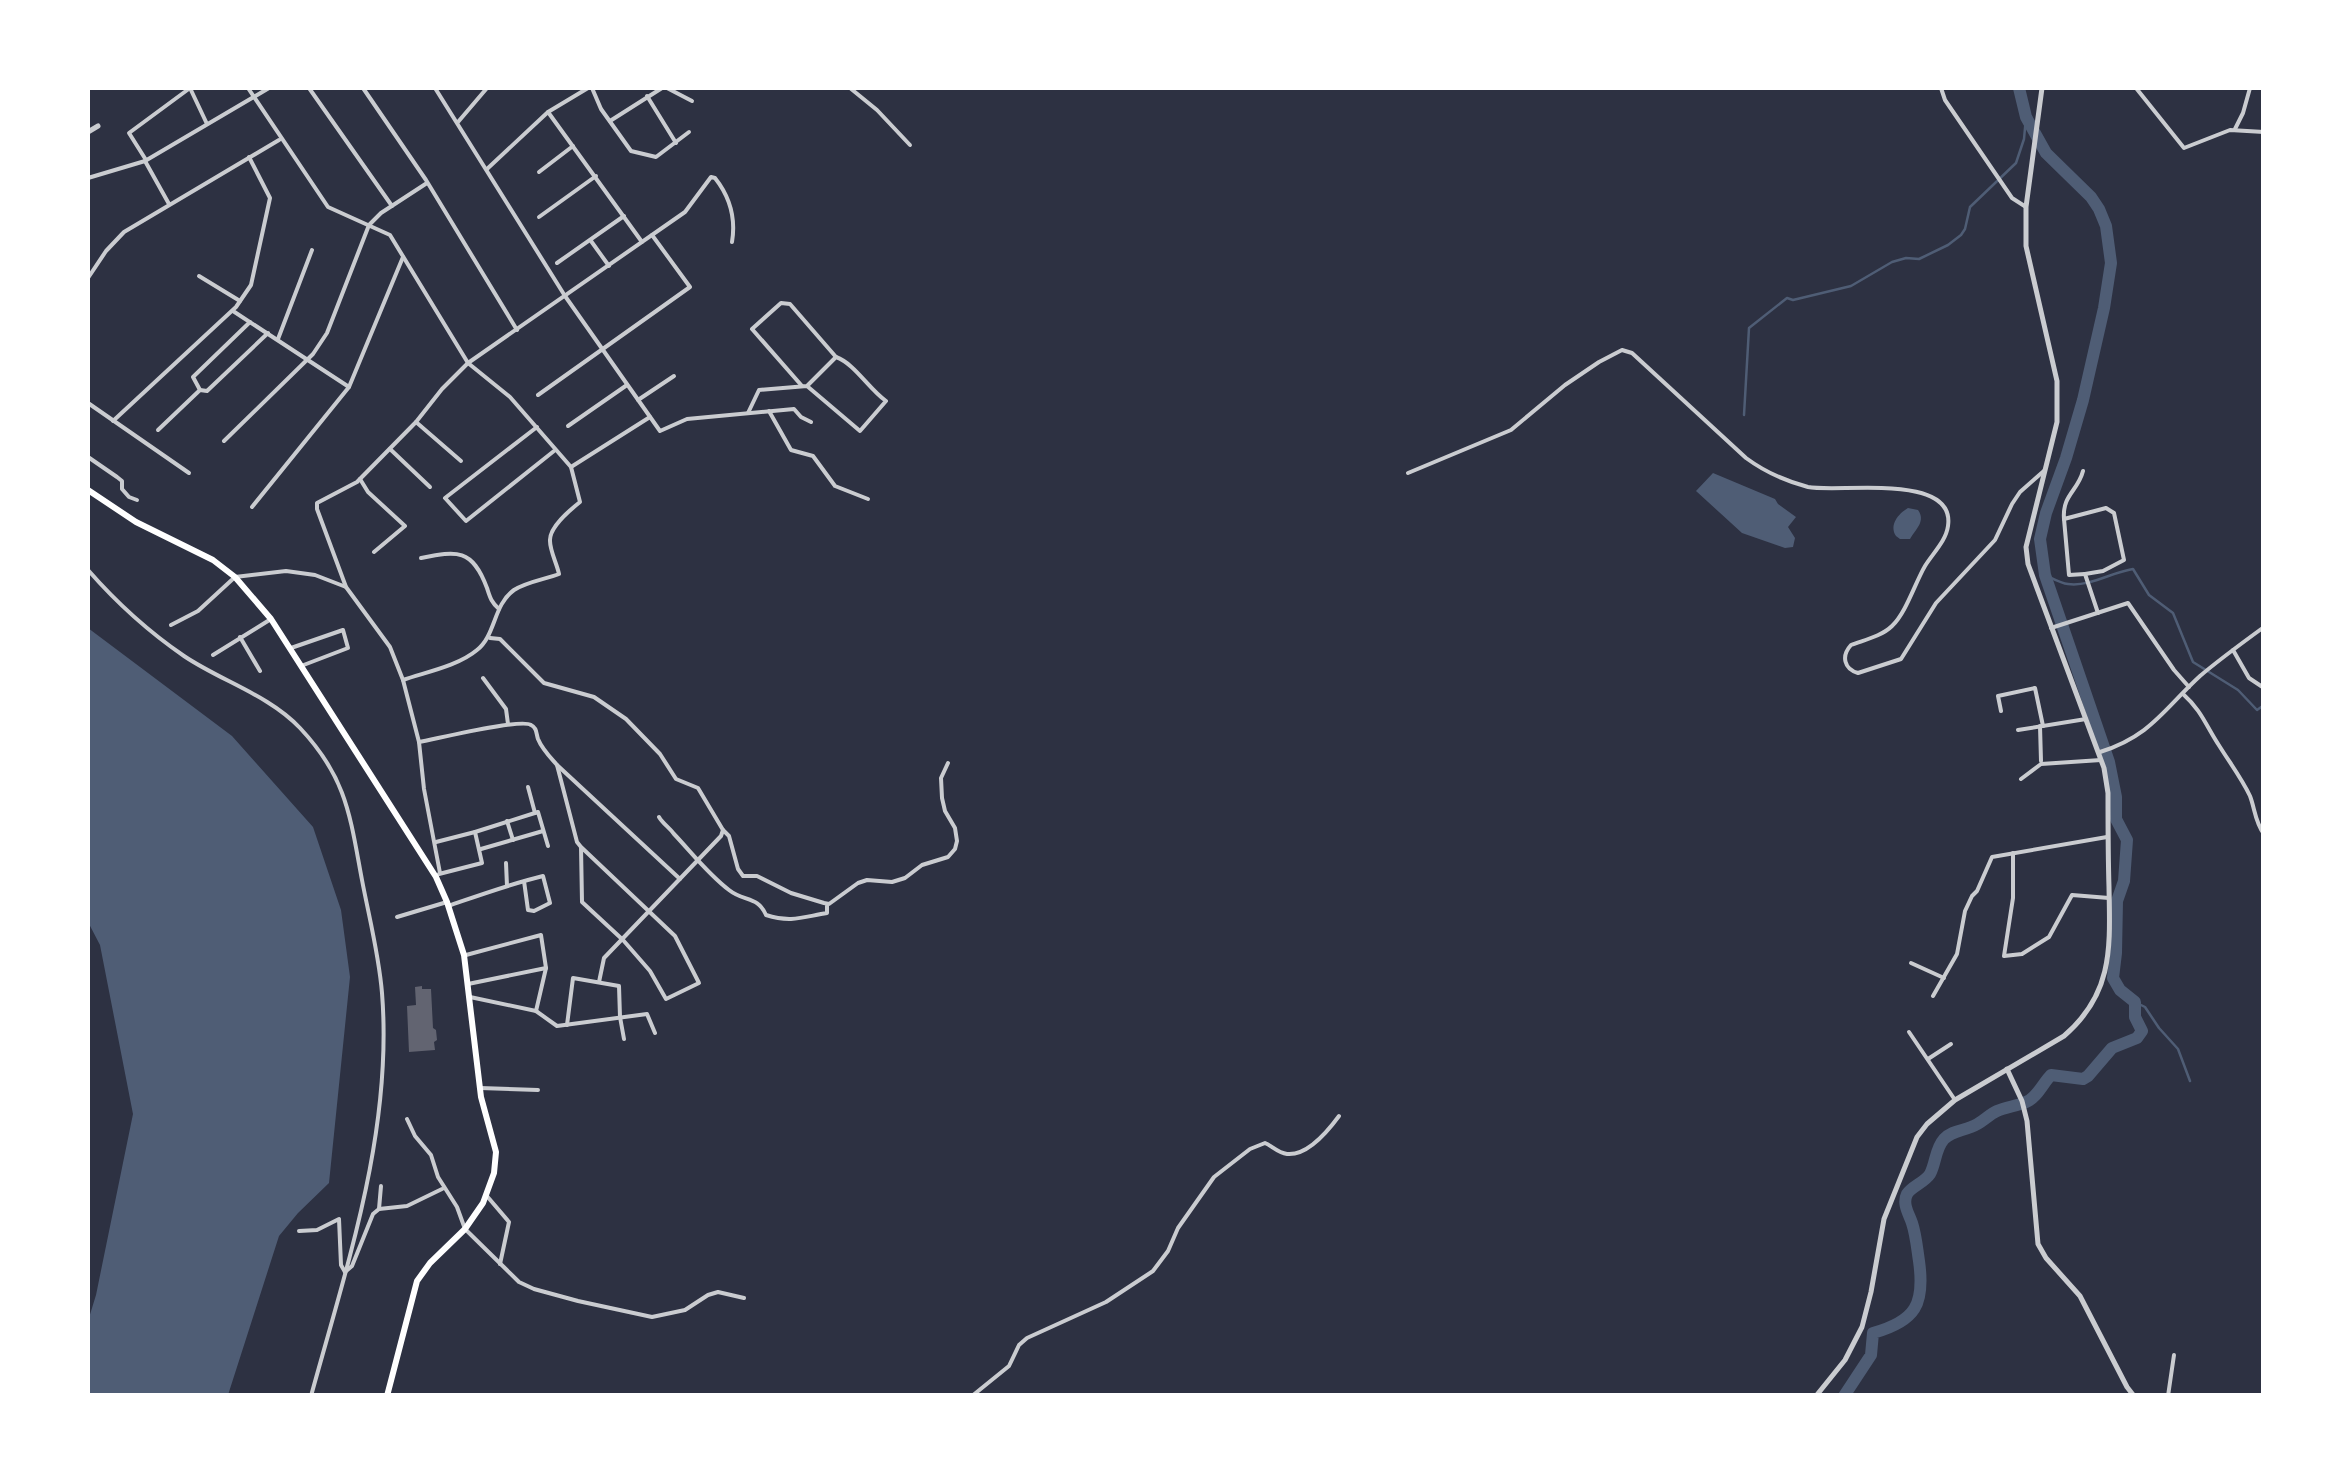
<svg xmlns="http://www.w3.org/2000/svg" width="2351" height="1483" font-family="'Golos Text',sans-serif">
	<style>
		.water { fill: #4f5d75 }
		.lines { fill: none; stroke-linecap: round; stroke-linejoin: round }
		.stream { stroke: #4f5d75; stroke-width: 2.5 }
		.river { stroke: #4f5d75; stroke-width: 12 }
		.building { fill: #626471 }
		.minor { stroke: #caccd0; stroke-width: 4 }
		.tertiary { stroke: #caccd0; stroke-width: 5 }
		.primary { stroke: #fff; stroke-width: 6 }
	</style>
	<rect width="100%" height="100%" fill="#2d3142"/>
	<!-- water -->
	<g class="water">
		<polygon points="1713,473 1775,499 1778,504 1796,517 1788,527 1795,538 1793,547 1785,548 1742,533 1696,491"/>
		<path d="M1908,508L1918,510C1926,521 1916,529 1910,539H1900L1896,536C1889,525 1898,514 1908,508Z"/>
		<polygon points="88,628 232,736 313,827 341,910 350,977 329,1183 298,1213 279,1236 228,1395 88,1395 88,1321 96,1295 133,1114 100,945 88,922"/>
	</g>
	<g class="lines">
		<!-- stream -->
		<g class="stream">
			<polyline points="1744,415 1749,328 1787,298 1793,300 1851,286 1892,262 1906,258 1919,259 1948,245 1961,235 1965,229 1970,207 2016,163 2024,139 2026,117"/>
			<path d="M2045,575C2052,578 2060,583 2068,584C2090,587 2112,572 2133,569L2149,595L2173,613L2193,662L2238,690L2257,710L2264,705"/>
			<polyline points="2135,1002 2145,1007 2159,1028 2178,1049 2190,1081"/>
		</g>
		<!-- river -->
		<path class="river" d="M1844,1396L1871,1355L1873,1333C1916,1321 1925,1304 1919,1261C1917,1248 1916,1235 1912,1223C1909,1214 1902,1204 1907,1194C1912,1186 1924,1183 1930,1174C1936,1163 1935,1149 1944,1139C1952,1131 1961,1131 1971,1127C1981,1124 1988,1115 1997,1111C2006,1107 2017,1106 2026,1102C2037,1098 2043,1083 2051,1075L2083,1079L2088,1076L2112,1048L2137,1038L2142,1031L2135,1017V1002L2120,990L2113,978L2116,953L2117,901L2124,881L2127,840L2116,819V797L2109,762L2045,575L2040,539L2046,513L2066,458L2083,400L2104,308L2111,263L2106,226L2099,209L2091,197L2046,153L2026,117L2019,88"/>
	</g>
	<!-- building -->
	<polygon class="building" points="422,986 422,989 431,989 433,1028 436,1030 437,1040 434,1042 435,1050 409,1052 407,1006 416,1005 415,987"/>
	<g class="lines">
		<!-- minor -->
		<g class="minor">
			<polyline points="190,88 207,124"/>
			<path d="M248,88L328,207L390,235L468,363L510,397L571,467L580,502C570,510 549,527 550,541C550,551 557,564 559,574C546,579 526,582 514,590C493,605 496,635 477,650C458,666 426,672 403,680"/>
			<polyline points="309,88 392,206"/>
			<polyline points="363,88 426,180 517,330"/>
			<polyline points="435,88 565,296 660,431 687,419 794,409 801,417 811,422"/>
			<polyline points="592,88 601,109 631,151 656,157 689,132"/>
			<polyline points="667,88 692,101"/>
			<polyline points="850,88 877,110 910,145"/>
			<polyline points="1941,88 1945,100 2012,198 2026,207"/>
			<polyline points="2136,88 2184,148 2230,130 2264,132"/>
			<polyline points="647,96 676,143"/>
			<polyline points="548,112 642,242"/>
			<polyline points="610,121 662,88"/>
			<polyline points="458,122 487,88"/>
			<polyline points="2235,129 2243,113 2250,88"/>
			<polyline points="146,160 129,133 190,88"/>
			<polyline points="145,161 169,204"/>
			<polyline points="487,169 548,112 588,88"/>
			<polyline points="539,172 573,146"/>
			<polyline points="88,178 145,161 269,88"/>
			<polyline points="539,217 596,176"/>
			<polyline points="591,241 609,266"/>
			<polyline points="557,263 624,216"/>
			<polyline points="199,276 240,301"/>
			<polyline points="88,278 106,251 124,232 279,140"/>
			<polyline points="233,311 349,387"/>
			<polyline points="250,322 193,377 200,390 207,391 268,333"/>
			<polyline points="278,339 312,250"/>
			<polyline points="802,386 752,329 781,303 790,304 836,357"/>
			<polyline points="538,395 690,287 652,235"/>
			<polyline points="638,400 674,376"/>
			<polyline points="88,403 189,473"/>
			<polyline points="769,411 791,450 813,456 835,486 868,499"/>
			<path d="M748,413L759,390L807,386L860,431L886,401C868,388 855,364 836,357L807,386"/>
			<polyline points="113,421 236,307 251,285 270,198 249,157"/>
			<polyline points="416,422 461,461"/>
			<polyline points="568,426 627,385"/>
			<polyline points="537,427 445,498 466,521 554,451"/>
			<polyline points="158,430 200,390"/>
			<polyline points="224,441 313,354 327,333 369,225 381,213 427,183"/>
			<polyline points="390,449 430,487"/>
			<polyline points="88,457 117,477 122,481 122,489 129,497 137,500"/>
			<polyline points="571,467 650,417"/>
			<path d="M2083,471C2078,491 2062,495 2064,519L2106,508L2114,513L2124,560L2103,571L2085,574L2098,613"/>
			<path d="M1408,473L1511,430L1565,385L1599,362L1622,350L1632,353L1746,458C1765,472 1785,481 1808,487C1839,493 1956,472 1948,526C1946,541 1933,553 1925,566C1915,583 1906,613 1892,626C1882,636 1864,640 1851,645C1841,656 1844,669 1858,673L1901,659L1936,603L1995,540L2012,504L2020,492L2045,470"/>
			<polyline points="360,479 368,492 405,526 374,552"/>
			<polyline points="252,507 349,387 403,257"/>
			<polyline points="2064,519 2069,575 2085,574"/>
			<path d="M421,558C457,551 472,548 487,588C490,597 491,602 499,609"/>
			<path d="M88,570C116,602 149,632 184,656C221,681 269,695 300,728C347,778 350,816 362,880C369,917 379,955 382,993C393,1130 347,1265 311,1396"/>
			<polyline points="171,625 198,611 235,577 286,571 315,575 346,587"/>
			<polyline points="2051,628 2128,603 2174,670 2189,687"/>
			<polyline points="240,637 260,671"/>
			<polyline points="490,638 500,639 544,683 594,697 626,719 660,754 676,779 698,788 723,830 729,836 738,869 743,876 757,876 791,893 824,903 829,904 858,883 867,880 892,882 905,878 922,865 948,857 955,849 957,841 955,828 945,811 942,798 941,778 948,763"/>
			<polyline points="291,648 343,630 348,648 301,666"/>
			<polyline points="2233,650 2249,678 2264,688"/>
			<polyline points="213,655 271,619"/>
			<polyline points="483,678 506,709 508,724"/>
			<path d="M2183,694C2202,711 2206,726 2220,747C2230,763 2242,779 2250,796C2255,809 2255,822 2264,834"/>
			<polyline points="2001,711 1998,696 2035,688 2043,726"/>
			<polyline points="2040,726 2041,761"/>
			<polyline points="2018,730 2086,719"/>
			<path d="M419,742C436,739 521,718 531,725C537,728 536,733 538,739C542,749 550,757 557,765L680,879"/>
			<path d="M2100,752C2151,736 2164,709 2200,676C2220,659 2242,643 2264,627"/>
			<polyline points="557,765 577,842 581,847 582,902 623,940 650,971 666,999 699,983 675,936 581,847"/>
			<polyline points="2021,779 2041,764 2101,760"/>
			<polyline points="528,787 535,813"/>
			<path d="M659,817C663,824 669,827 674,834C692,853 708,874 729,890C744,902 758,896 766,915C791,923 803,917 827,913V906"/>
			<polyline points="507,821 513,840"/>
			<polyline points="436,842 475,832"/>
			<polyline points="481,849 543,831"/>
			<polyline points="2013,853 2013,898 2004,956 2022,954 2049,937 2072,895 2109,898"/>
			<polyline points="506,863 507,886"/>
			<path d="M440,873L424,789L419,742L403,680L390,647L346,587L317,509V503L357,482L416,422L442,389L468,363L685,212L711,177L715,178C730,197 736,218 732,242"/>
			<polyline points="439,874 482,863 475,832 538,812 548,846"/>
			<path d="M448,906C480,895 510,884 543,876L550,903L534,911L528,910L524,881"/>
			<polyline points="397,917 447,902"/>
			<polyline points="466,955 541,935 546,968 536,1011"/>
			<polyline points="1911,963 1944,978"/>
			<polyline points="599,982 604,958 721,836 723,830"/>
			<polyline points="468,984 546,968"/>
			<polyline points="1933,996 1957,954 1965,911 1972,896 1977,891 1992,857 2107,837"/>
			<polyline points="470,997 536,1011 557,1026 647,1014 655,1033"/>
			<polyline points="567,1025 573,978 619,986 620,1017 624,1039"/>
			<polyline points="1909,1032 1955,1100"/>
			<polyline points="1928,1059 1951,1044"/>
			<polyline points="480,1088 538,1090"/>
			<polyline points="407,1119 415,1136 431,1155 438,1177 457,1207 465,1229 519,1282 534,1289 578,1301 652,1317 685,1310 708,1295 718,1292 744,1298"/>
			<polyline points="486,1195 509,1222 500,1264"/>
			<polyline points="379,1209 381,1186"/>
			<polyline points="299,1231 317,1230 339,1219 341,1265 345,1272"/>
			<polyline points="345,1272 352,1266 373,1214 379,1209 407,1206 442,1189"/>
			<path d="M972,1396L1009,1366L1019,1345L1027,1338L1106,1302L1153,1271L1168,1251L1178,1228L1214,1177L1250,1149L1265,1143C1272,1146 1278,1153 1287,1154C1308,1156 1328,1131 1339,1116"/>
			<polyline points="2168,1396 2174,1355"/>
		</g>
		<!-- tertiary -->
		<g class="tertiary">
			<polyline points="88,132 98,126"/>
			<polyline points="2007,1069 2022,1101 2027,1121 2038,1244 2046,1258 2080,1296 2127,1387 2134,1396"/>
			<path d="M1816,1396L1845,1360L1862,1327L1871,1292L1884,1219L1917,1137L1927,1124L1955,1100L2064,1036C2114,993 2110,946 2109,887C2108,856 2108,825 2108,793L2104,768L2028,564L2026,547L2057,422V381L2026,246V207L2042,88"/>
		</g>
		<!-- primary -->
		<polyline class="primary" points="88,490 136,522 213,560 235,577 271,619 436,877 447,902 464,955 481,1097 496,1152 494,1173 483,1203 465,1229 430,1263 417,1281 387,1396"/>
	</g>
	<!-- border -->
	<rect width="2351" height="1483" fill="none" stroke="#ffffff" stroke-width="180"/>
</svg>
